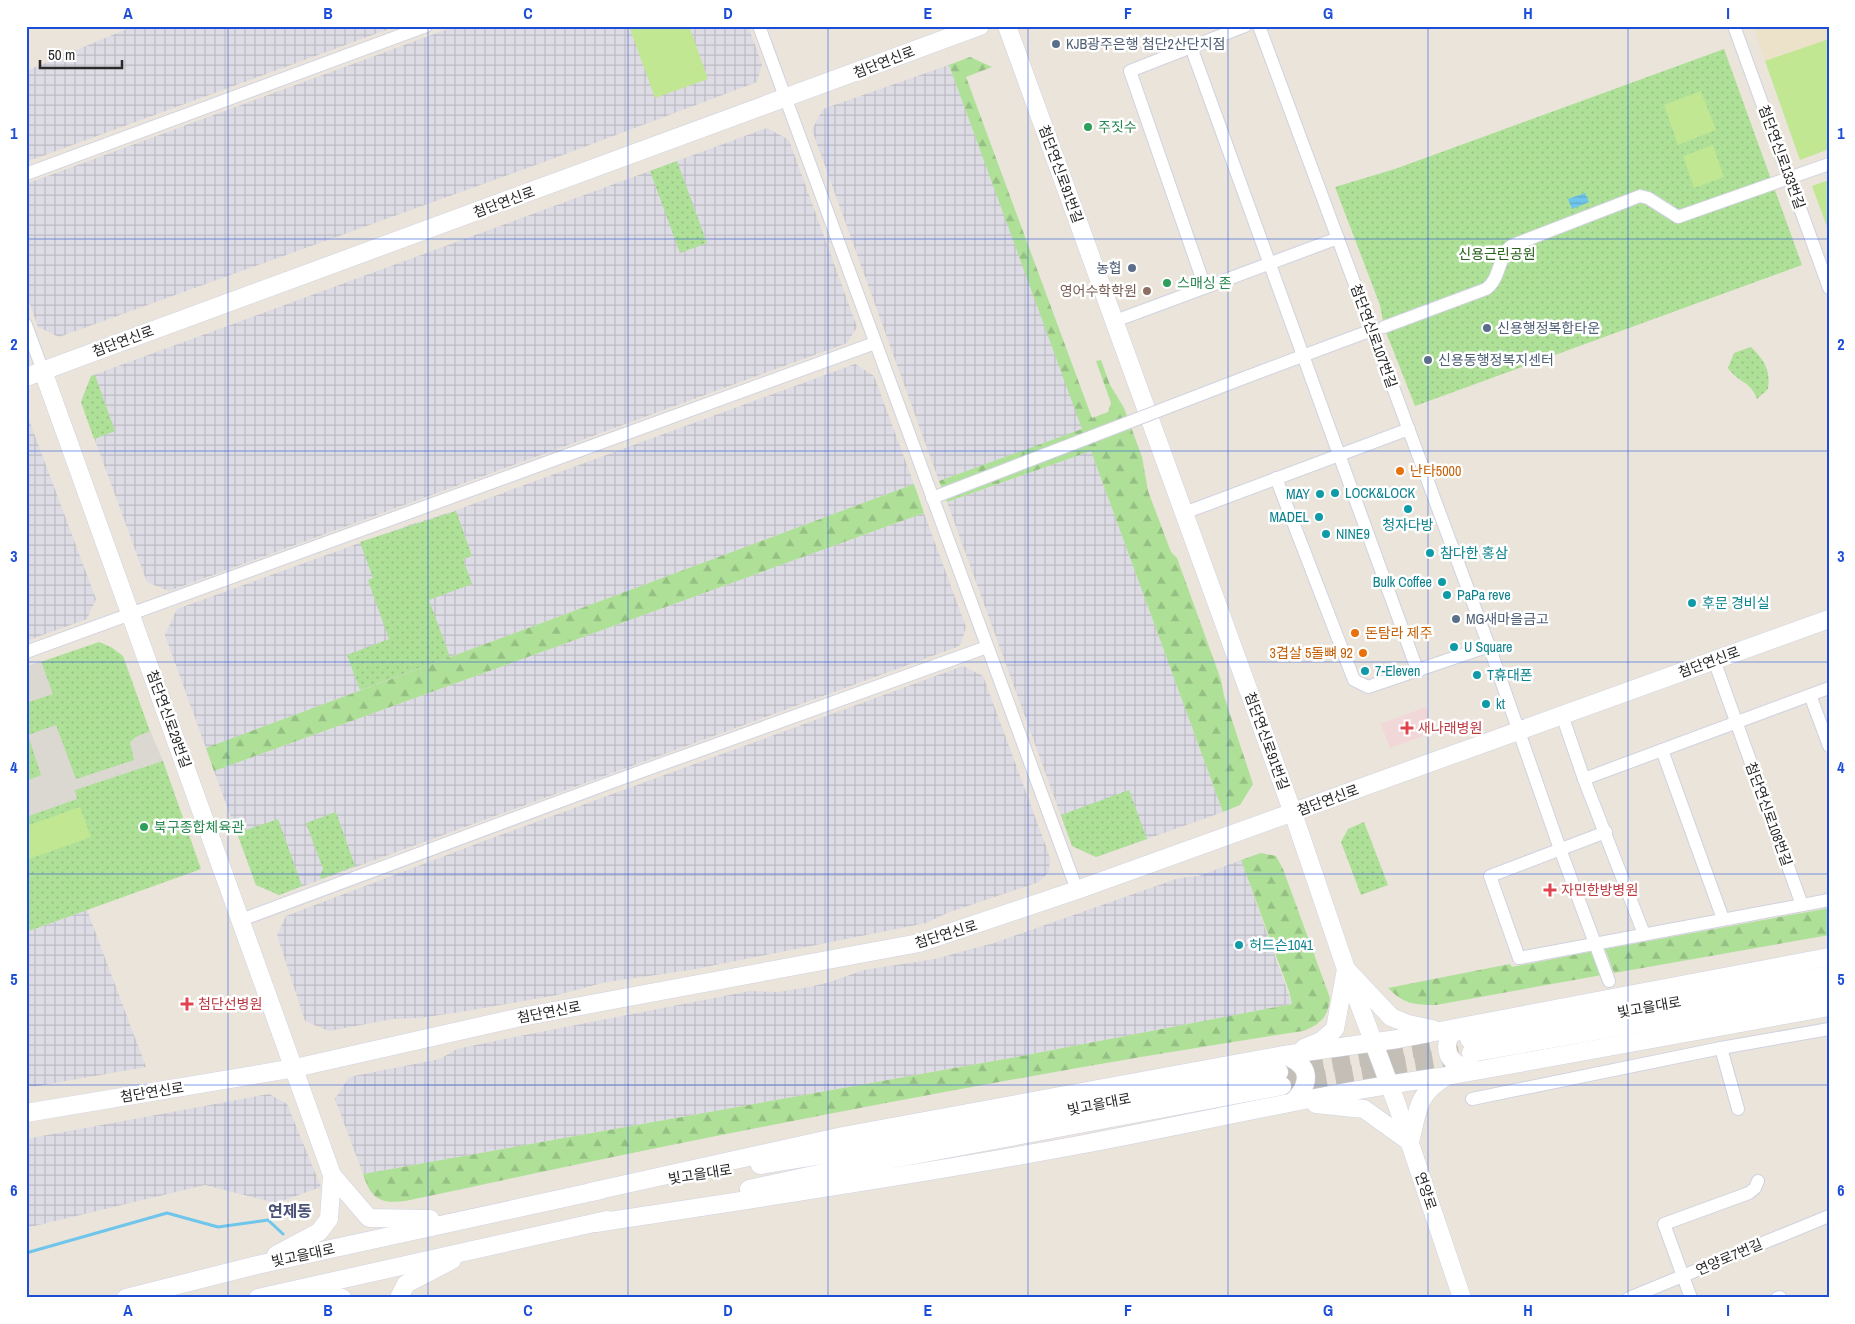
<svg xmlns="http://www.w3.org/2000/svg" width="1855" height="1324" font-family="'Archivo Narrow','Noto Sans KR',sans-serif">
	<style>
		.industrial { fill: url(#industrial-grid) }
		.education { fill: #ece2ca }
		.medical { fill: #f1d7d8 }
		.grass { fill: url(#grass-dots) }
		.forest { fill: url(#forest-firs) }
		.pitch { fill: #c1e793 }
		.plaza { fill: #dbd7d1 }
		.water { fill: url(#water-rules) }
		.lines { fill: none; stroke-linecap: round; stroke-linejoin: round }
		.stream { stroke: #6fc5eb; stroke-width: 3 }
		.secondary-tunnel { stroke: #c3beb6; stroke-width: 18; stroke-dasharray: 18 9; stroke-linecap: butt }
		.street-casing { stroke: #d0d2e1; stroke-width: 14 }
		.secondary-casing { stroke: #d0d2e1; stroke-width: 19 }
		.street { stroke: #fff; stroke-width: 12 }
		.secondary { stroke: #fff; stroke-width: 18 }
		.street-bridge-casing { stroke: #d0d2e1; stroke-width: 14; stroke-linecap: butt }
		.street-bridge { stroke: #fff; stroke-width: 12 }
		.grid { fill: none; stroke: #1d4ed8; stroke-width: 1; stroke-opacity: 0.55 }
		.service-dot { fill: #5c6f8a; stroke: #fff; stroke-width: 2 }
		.leisure-dot { fill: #2e9e5b; stroke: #fff; stroke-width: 2 }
		.education-dot { fill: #8d6e63; stroke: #fff; stroke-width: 2 }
		.food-dot { fill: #e8710a; stroke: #fff; stroke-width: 2 }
		.culture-dot { fill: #0f9aa8; stroke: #fff; stroke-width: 2 }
		.health-dot { fill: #e0444e; stroke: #fff; stroke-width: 2 }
		.labels { text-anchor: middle; stroke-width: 5; stroke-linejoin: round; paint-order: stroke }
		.service-label { font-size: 14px; fill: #4e5e75; stroke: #fff; text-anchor: start }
		.street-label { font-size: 14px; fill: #282828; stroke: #fff }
		.leisure-label { font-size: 14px; fill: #27864d; stroke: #fff; text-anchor: start }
		.park-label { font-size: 14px; fill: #27621b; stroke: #fff }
		.education-label { font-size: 14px; fill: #785e54; stroke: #fff; text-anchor: end }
		.food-label { font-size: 14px; fill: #c56008; stroke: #fff; text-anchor: start }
		.culture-label { font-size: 14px; fill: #0d838f; stroke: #fff; text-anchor: start }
		.health-label { font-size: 14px; fill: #be3a42; stroke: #fff; text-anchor: start }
		.quarter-label { font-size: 16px; font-weight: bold; fill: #4a5177; stroke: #fff }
		.neatline { fill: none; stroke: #1d4ed8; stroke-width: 2 }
		.grid-label { font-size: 16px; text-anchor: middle; font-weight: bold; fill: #1d4ed8 }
	</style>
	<defs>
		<pattern id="industrial-grid" width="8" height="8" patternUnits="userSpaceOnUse" patternTransform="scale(1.25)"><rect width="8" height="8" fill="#dddbe3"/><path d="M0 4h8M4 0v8" fill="none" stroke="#bebcc3"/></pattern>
		<pattern id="grass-dots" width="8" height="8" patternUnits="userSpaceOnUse" patternTransform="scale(1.25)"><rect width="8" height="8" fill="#aee098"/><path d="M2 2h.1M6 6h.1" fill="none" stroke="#96c083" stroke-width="1.8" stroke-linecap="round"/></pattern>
		<pattern id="forest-firs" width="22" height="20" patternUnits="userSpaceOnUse" patternTransform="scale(1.25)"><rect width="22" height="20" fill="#aee098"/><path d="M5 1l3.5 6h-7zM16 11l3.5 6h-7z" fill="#96c083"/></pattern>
		<pattern id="water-rules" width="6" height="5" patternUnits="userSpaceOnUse" patternTransform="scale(1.25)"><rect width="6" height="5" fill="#6fc5eb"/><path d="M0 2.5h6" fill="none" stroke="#60a9ca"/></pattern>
	</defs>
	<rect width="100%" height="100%" fill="#eae4da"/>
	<!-- industrial -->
	<g class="industrial">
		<polygon points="134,26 397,26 26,162 26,71"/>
		<polygon points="456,26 748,26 762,64 757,82 552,159 59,337 38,327 26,293 26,184"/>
		<polygon points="949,65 1083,429 939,481 812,130 823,109"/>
		<polygon points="767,128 789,140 857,327 847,343 169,591 147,582 81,402 91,376"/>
		<polygon points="855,364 874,376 914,484 206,748 165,635 177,609 412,524 451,512"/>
		<polygon points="26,412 96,599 87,619 26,641"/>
		<polygon points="1091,451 1223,812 1096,857 1072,846 947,502"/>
		<polygon points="924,513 966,627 961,644 957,647 279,895 256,885 214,771"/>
		<polygon points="963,666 983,676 1047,849 1050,859 1049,872 1039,882 947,913 926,923 690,970 606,982 557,995 467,1011 420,1018 393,1019 329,1031 305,1021 277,935 286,916 492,838"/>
		<polygon points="1241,860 1292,1004 1016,1057 363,1174 335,1099 349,1077 440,1059 457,1049 520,1036 750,991 778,992 809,987 830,982 864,970 935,959 994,943 1179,878 1199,876"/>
		<polygon points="87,910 146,1067 32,1087 26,1084 26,932"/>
		<polygon points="269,1094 287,1104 321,1187 276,1203 205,1185 26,1228 26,1139"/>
	</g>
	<!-- education -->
	<polygon class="education" points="1753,26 1829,26 1829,149 1800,160"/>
	<!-- medical -->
	<polygon class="medical" points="1426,707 1434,732 1390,748 1381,724"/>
	<!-- grass -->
	<g class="grass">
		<polygon points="1724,49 1802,265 1415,406 1384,327 1380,305 1335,187 1395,169"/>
		<polygon points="677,161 707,243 680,253 650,171"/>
		<path d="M1751,347C1764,360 1771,370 1768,389L1757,399C1750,380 1738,383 1728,368L1734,353Z"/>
		<polygon points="95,375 115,431 94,439 81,402 91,376"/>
		<polygon points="456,511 472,556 463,559 472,584 429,600 450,657 360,690 347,655 389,639 368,580 373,578 360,542"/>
		<polygon points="99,642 111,647 123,656 157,751 163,761 201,869 26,932 26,667"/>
		<polygon points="1129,790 1147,839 1096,857 1072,846 1061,815"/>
		<polygon points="336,812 355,866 321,879 320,875 323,869 306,823"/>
		<polygon points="278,819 302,886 279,895 256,885 237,833"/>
		<polygon points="1364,822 1388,885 1361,895 1341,842 1348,829"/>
	</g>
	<!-- forest -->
	<g class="forest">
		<polygon points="970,57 992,67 966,77 1092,418 1108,412 1111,403 1096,361 1101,360 1110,385 1124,408 1142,457 1148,491 1171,552 1177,558 1221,680 1224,696 1253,784 1240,805 1223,812 1091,451 947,502 939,481 1082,429 949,65"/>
		<polygon points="914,484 924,513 214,771 206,748"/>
		<path d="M1261,853L1276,856L1283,869L1330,998C1328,1017 1321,1024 1303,1031C1002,1077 703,1137 405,1201C380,1204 371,1199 363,1174L1016,1057L1292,1004L1289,991L1241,860Z"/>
		<polygon points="1829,908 1829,935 1614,973 1605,949"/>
		<path d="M1594,951L1602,975L1436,1005C1414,1005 1404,1004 1388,988L1510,964L1512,967Z"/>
	</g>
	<!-- pitch -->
	<g class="pitch">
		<polygon points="629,26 689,26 708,79 655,98"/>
		<polygon points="1829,39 1829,149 1800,160 1765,61"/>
		<polygon points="1701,91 1716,130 1678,145 1664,105"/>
		<polygon points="1713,145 1724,177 1694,188 1683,156"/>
		<polygon points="1829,180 1829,232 1812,186"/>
		<polygon points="80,807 91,837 29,859 26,852 26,826"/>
	</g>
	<!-- plaza -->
	<g class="plaza">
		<polygon points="41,661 53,694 26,703 26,667"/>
		<polygon points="56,725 76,779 134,760 130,742 136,737 150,731 163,761 75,790 77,799 26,817 26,781 41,775 28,735"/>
	</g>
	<!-- water -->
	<polygon class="water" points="1585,193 1589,202 1572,209 1568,199"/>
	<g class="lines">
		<!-- stream -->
		<polyline class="stream" points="26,1253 167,1213 218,1227 268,1220 283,1234"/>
		<!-- secondary-tunnel -->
		<g class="secondary-tunnel">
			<polyline points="1279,1072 1469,1039"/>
			<polyline points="1282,1086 1471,1053"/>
		</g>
		<!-- street casing -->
		<g class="street-casing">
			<g id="street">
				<polyline points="759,26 1077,890"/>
				<polyline points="1259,26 1489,646 1560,849 1609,981"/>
				<polyline points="1734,26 1829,288"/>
				<polyline points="1191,47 1418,672"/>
				<polyline points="26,174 426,26"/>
				<polyline points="1205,287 1130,71 1245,26"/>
				<polyline points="1115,321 1338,238"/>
				<polyline points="26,325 43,371"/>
				<path d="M1384,327L1486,289C1501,279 1498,254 1513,245L1640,196L1648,198L1678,217L1829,164"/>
				<polyline points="1249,376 1372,330"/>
				<polyline points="1276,478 1354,680 1368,687 1489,646"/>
				<polyline points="932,498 1010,468"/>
				<polyline points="1184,513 1409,429"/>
				<polyline points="26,652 875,343"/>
				<polyline points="1714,660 1802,905"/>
				<polyline points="1810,695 1829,746"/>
				<polyline points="1562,715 1584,779"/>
				<polyline points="1662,750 1723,919"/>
				<polyline points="1606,832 1490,876 1519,958 1829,900"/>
				<polyline points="241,920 612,782 987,647"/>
				<polyline points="1644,934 1584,779 1829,688"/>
				<polyline points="1721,1048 1738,1109"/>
				<polyline points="1472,1099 1721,1048 1829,1029"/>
				<polyline points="1629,1298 1829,1216"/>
				<polyline points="1691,1298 1664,1224 1749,1193 1755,1188 1758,1181"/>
				<polyline points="1777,1298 1780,1297"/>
			</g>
		</g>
		<!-- secondary casing -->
		<g class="secondary-casing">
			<g id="secondary">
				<polyline points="1007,26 1293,813 1346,969 1397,1105 1462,1298"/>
				<polyline points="43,371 332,1175 369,1218 430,1219"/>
				<polyline points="26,377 980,26"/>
				<path d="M1463,1027L1449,1036C1442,1057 1455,1067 1475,1070"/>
				<polyline points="1469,1039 1829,975"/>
				<polyline points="1304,1048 1321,1041 1335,1029 1346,969 1391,1017 1408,1024 1432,1029"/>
				<polyline points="1471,1053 1829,990"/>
				<path d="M1284,1055C1311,1065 1312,1082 1293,1102"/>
				<path d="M1316,1104L1364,1109L1410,1142C1418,1111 1416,1095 1445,1077"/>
				<polyline points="26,1113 295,1068 521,1017 919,943 1077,890 1829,619"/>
				<polyline points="760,1165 846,1151 1279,1072"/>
				<polyline points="749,1189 850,1167 1282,1086"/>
				<polyline points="590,1192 843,1136 1284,1055 1398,1039 1829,957"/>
				<path d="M596,1223C759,1198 922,1174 1084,1144C1205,1121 1325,1093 1447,1076L1829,1007"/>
				<polyline points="276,1255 319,1232 329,1219 332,1175"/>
				<polyline points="306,1288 342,1298"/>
				<polyline points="126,1298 257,1265 601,1190"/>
				<polyline points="258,1298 607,1220"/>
				<polyline points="399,1298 406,1284 452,1260"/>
			</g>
		</g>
		<!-- street -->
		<use href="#street" class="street"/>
		<!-- secondary -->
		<use href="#secondary" class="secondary"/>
		<!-- street-bridge casing -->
		<g class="street-bridge-casing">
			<polyline id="street-bridge" points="1010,468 1249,376"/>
		</g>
		<!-- street-bridge -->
		<use href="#street-bridge" class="street-bridge"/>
	</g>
	<!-- grid -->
	<path class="grid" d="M228,26V1298M428,26V1298M628,26V1298M828,26V1298M1028,26V1298M1228,26V1298M1428,26V1298M1628,26V1298M26,239H1829M26,451H1829M26,662H1829M26,874H1829M26,1085H1829"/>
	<!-- markers -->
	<g class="service-dot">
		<circle cx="1056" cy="44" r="5"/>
		<circle cx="1132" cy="268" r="5"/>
		<circle cx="1487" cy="328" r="5"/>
		<circle cx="1428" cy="360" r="5"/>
		<circle cx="1456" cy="619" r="5"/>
	</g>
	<g class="leisure-dot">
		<circle cx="1088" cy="127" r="5"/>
		<circle cx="1167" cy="283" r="5"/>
		<circle cx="144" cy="827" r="5"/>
	</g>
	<circle class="education-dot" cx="1147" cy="291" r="5"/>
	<g class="food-dot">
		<circle cx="1400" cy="471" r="5"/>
		<circle cx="1355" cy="633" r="5"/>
		<circle cx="1363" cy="653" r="5"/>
	</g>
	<g class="culture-dot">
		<circle cx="1335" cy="493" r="5"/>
		<circle cx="1320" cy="494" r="5"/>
		<circle cx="1408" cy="509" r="5"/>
		<circle cx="1319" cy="517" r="5"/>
		<circle cx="1326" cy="534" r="5"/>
		<circle cx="1430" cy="553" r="5"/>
		<circle cx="1442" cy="582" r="5"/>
		<circle cx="1447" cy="595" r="5"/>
		<circle cx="1692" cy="603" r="5"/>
		<circle cx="1454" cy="647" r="5"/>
		<circle cx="1365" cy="671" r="5"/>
		<circle cx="1477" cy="675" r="5"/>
		<circle cx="1486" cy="704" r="5"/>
		<circle cx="1239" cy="945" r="5"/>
	</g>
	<g class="health-dot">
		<path d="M1404.5 720.5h5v5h5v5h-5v5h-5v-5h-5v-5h5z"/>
		<path d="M1547.5 882.5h5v5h5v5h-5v5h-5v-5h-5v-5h5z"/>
		<path d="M184.5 996.5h5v5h5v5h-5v5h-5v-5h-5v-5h5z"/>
	</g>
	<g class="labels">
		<!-- service labels -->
		<g class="service-label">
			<text x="1066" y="49">KJB광주은행 첨단2산단지점</text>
			<text x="1122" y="273" text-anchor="end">농협</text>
			<text x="1497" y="333">신용행정복합타운</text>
			<text x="1438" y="365">신용동행정복지센터</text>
			<text x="1466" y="624">MG새마을금고</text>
		</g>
		<!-- street labels -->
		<g class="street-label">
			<text transform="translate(884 62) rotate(-21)" y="5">첨단연신로</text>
			<text transform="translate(1782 157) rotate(70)" y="5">첨단연신로133번길</text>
			<text transform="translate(1061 174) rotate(70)" y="5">첨단연신로91번길</text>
			<text transform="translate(504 202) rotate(-20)" y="5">첨단연신로</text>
			<text transform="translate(1374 336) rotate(70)" y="5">첨단연신로107번길</text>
			<text transform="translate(123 341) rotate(-20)" y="5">첨단연신로</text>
			<text transform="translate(1709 662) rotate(-20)" y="5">첨단연신로</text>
			<text transform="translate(169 719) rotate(70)" y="5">첨단연신로29번길</text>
			<text transform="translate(1267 741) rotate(70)" y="5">첨단연신로91번길</text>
			<text transform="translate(1328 800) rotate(-20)" y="5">첨단연신로</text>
			<text transform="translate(1769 814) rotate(70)" y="5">첨단연신로108번길</text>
			<text transform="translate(946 934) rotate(-17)" y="5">첨단연신로</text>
			<text transform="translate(1649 1007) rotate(-10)" y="5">빛고을대로</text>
			<text transform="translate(549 1012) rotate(-11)" y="5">첨단연신로</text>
			<text transform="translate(152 1092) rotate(-9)" y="5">첨단연신로</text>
			<text transform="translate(1099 1104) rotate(-11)" y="5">빛고을대로</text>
			<text transform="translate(700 1174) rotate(-9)" y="5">빛고을대로</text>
			<text transform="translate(1426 1191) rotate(71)" y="5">연양로</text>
			<text transform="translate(303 1255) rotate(-12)" y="5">빛고을대로</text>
			<text transform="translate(1729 1257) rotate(-23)" y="5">연양로7번길</text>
		</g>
		<!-- leisure labels -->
		<g class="leisure-label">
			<text x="1098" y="132">주짓수</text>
			<text x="1177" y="288">스매싱 존</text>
			<text x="154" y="832">북구종합체육관</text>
		</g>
		<!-- park labels -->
		<g class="park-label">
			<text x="1497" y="259">신용근린공원</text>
		</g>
		<!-- education labels -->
		<g class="education-label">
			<text x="1137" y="296">영어수학학원</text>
		</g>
		<!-- food labels -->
		<g class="food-label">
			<text x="1410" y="476">난타5000</text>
			<text x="1365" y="638">돈탐라 제주</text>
			<text x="1353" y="658" text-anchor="end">3겹살 5돌뼈 92</text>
		</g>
		<!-- culture labels -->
		<g class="culture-label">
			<text x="1345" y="498">LOCK&amp;LOCK</text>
			<text x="1310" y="499" text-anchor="end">MAY</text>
			<text x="1309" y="522" text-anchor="end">MADEL</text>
			<text x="1408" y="530" text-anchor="middle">청자다방</text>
			<text x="1336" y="539">NINE9</text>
			<text x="1440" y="558">참다한 홍삼</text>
			<text x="1432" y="587" text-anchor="end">Bulk Coffee</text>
			<text x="1457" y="600">PaPa reve</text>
			<text x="1702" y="608">후문 경비실</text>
			<text x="1464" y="652">U Square</text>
			<text x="1375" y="676">7-Eleven</text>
			<text x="1487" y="680">T휴대폰</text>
			<text x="1496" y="709">kt</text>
			<text x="1249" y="950">허드슨1041</text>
		</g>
		<!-- health labels -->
		<g class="health-label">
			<text x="1418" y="733">새나래병원</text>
			<text x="1561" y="895">자민한방병원</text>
			<text x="198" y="1009">첨단선병원</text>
		</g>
		<!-- quarter labels -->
		<g class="quarter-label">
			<text x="290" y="1217">연제동</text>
		</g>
	</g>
	<!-- border -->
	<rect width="1855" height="1324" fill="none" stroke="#ffffff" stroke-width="55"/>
	<!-- scale -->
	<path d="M40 60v8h82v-8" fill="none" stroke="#282828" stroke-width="2.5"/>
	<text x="48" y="60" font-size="15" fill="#282828" stroke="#ffffff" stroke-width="4" paint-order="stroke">50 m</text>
	<rect x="28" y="28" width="1800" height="1268" class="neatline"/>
	<g class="grid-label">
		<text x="128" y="19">A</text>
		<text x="328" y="19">B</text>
		<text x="528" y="19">C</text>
		<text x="728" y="19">D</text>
		<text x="928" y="19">E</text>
		<text x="1128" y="19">F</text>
		<text x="1328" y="19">G</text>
		<text x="1528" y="19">H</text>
		<text x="1728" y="19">I</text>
		<text x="14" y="139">1</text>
		<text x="1841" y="139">1</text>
		<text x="14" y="350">2</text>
		<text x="1841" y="350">2</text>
		<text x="14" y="562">3</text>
		<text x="1841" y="562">3</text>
		<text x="14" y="773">4</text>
		<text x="1841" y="773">4</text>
		<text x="14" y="985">5</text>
		<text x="1841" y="985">5</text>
		<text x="14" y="1196">6</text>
		<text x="1841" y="1196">6</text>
		<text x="128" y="1316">A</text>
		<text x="328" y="1316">B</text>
		<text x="528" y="1316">C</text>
		<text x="728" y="1316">D</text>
		<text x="928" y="1316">E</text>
		<text x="1128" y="1316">F</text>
		<text x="1328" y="1316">G</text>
		<text x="1528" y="1316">H</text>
		<text x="1728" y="1316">I</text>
	</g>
</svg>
